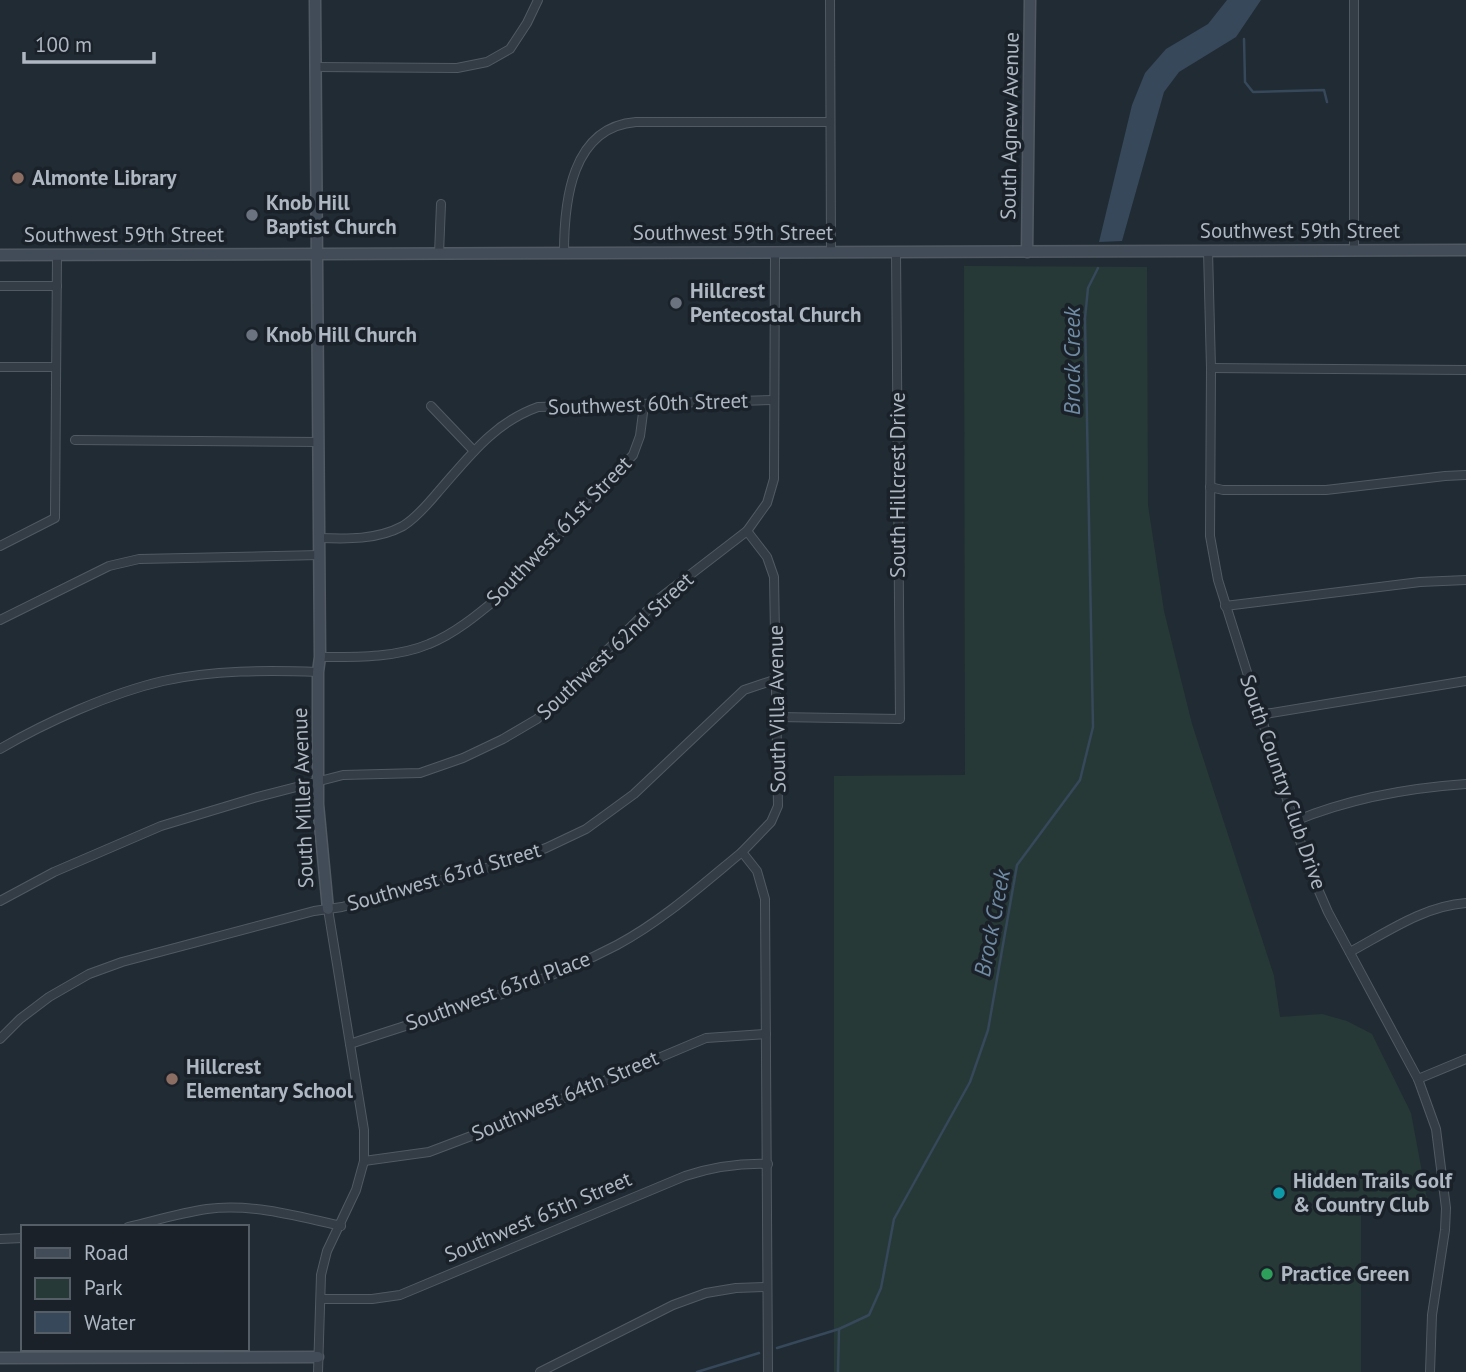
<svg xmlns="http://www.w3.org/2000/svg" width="1466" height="1372" font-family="'PT Sans',sans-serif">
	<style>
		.green { fill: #263937 }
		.water { fill: #36485a }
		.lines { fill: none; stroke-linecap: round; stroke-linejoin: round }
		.stream { stroke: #36485a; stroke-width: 2.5 }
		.street-casing { stroke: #515a63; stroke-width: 10 }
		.secondary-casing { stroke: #515a63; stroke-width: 13 }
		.street { stroke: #343c45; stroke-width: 8 }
		.secondary { stroke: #424c58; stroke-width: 10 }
		.education-dot { fill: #8d6e63; stroke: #1a2129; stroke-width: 2.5 }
		.worship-dot { fill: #6b7280; stroke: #1a2129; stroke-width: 2.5 }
		.culture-dot { fill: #0f9aa8; stroke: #1a2129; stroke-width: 2.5 }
		.leisure-dot { fill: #2e9e5b; stroke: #1a2129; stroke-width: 2.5 }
		.labels { text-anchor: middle; stroke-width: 7; stroke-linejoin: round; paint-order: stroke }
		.street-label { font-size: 21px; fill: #aeb7c2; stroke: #1a2129 }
		.poi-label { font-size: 21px; font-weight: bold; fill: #aeb7c2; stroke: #1a2129; text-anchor: start }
		.water-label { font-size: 23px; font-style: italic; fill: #708ba4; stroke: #1a2129 }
	</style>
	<rect width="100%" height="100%" fill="#212b34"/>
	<!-- green -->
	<polygon class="green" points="964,266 1147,267 1148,505 1164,611 1192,724 1274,976 1280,1017 1322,1014 1347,1021 1372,1034 1411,1113 1427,1199 1371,1206 1361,1213 1361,1372 834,1372 834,776 965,775"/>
	<!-- water -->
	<polygon class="water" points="1227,0 1261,0 1236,37 1179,72 1164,92 1122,241 1099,242 1132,105 1145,73 1166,49 1208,24"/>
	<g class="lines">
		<!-- stream -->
		<g class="stream">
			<polyline points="1244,39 1245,82 1253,92 1324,90 1327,102"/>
			<polyline points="777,1348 839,1329 869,1315 881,1288 894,1219 970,1082 988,1030 1017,865 1080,780 1093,727 1085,318 1088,288 1098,268"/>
			<polyline points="697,1372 759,1353"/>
			<polyline points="838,1372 839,1329"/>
		</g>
		<!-- street casing -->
		<g class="street-casing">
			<g id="street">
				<polyline points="830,0 831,252"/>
				<polyline points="1354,0 1354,250"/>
				<polyline points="315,67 457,68 487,62 510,49 527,23 538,0"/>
				<polyline points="1208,251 1211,368 1210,536 1218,580 1308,866 1328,912 1418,1079 1436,1129 1446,1208 1445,1230 1432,1315 1430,1372"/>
				<path d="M564,253C564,202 571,127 636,122H830"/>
				<polyline points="439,254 441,204"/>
				<polyline points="0,286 57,286"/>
				<polyline points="0,367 56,367"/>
				<polyline points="1211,368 1466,370"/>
				<polyline points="431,406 474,451"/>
				<polyline points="75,440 318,442"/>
				<polyline points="1210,487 1223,490 1326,490 1445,476 1466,475"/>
				<path d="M319,538C347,539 377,540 403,526C416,518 428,504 438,492C468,458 493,423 538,407L774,400"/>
				<polyline points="0,546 55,518 57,255"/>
				<polyline points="1225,606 1420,582 1466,580"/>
				<polyline points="0,620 109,566 139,559 320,555"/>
				<path d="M320,657C355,657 396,658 429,644C457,633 483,610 506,591L633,455L640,436L644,405"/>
				<polyline points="1259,715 1466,681"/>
				<polyline points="777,717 900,719 896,252"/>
				<path d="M0,749C46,722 111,693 163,681C213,670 267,670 318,672"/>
				<path d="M1295,821C1348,799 1408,788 1466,784"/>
				<polyline points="0,901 54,872 161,826 254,798 343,775 420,773 463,758 503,739 537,719 660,598 747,531"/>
				<path d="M1350,952C1387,932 1424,906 1466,903"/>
				<polyline points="0,1039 20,1019 49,997 89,974 122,962 314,911 342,907 508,862 546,848 586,829 634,794 744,690 777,679"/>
				<path d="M350,1044C439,1014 533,989 617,945C662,921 702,885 742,852"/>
				<polyline points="1418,1079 1466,1059"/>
				<polyline points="364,1161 429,1152 495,1127 706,1038 766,1034"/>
				<path d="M128,1227C154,1221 180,1213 207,1209C251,1203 298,1216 341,1226"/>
				<polyline points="0,1239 23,1238"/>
				<path d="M322,1299H372L400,1295L685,1176C713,1167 738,1163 768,1164"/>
				<polyline points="318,1372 321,1275 327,1251 356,1190 364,1161 364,1130 328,909"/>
				<polyline points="540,1372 673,1305 706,1293 736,1288 767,1287"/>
				<polyline points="768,1372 765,899 757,871 742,852 771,822 778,806 774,577 767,557 747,531 767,503 774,479 775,252"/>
			</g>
		</g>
		<!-- secondary casing -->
		<g class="secondary-casing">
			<g id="secondary">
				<polyline points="315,0 320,657 318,672 318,804 328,909"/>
				<polyline points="1027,252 1030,0"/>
				<polyline points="0,255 1466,250"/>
				<polyline points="0,1358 318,1357"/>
			</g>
		</g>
		<!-- street -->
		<use href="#street" class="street"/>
		<!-- secondary -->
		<use href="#secondary" class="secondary"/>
	</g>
	<!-- markers -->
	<g class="education-dot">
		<circle cx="18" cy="178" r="7"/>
		<circle cx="172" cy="1079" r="7"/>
	</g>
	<g class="worship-dot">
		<circle cx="252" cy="215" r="7"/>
		<circle cx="676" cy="303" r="7"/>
		<circle cx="252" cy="335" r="7"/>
	</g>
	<circle class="culture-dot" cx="1279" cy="1193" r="7"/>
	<circle class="leisure-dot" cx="1267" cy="1274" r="7"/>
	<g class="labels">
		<!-- street labels -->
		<g class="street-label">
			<text transform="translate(1010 126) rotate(-89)" y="7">South Agnew Avenue</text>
			<text x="1300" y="238">Southwest 59th Street</text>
			<text x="733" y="240">Southwest 59th Street</text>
			<text x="124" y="242">Southwest 59th Street</text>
			<text transform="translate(648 404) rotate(-2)" y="7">Southwest 60th Street</text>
			<text transform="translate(898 485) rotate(-90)" y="7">South Hillcrest Drive</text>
			<text transform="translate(559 531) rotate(-46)" y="7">Southwest 61st Street</text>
			<text transform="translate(615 646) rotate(-43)" y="7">Southwest 62nd Street</text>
			<text transform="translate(777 709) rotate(-91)" y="7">South Villa Avenue</text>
			<text transform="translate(1283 782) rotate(71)" y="7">South Country Club Drive</text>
			<text transform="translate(303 798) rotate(-92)" y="7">South Miller Avenue</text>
			<text transform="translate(444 877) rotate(-16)" y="7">Southwest 63rd Street</text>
			<text transform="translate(498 991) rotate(-20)" y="7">Southwest 63rd Place</text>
			<text transform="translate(565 1096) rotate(-23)" y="7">Southwest 64th Street</text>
			<text transform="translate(538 1217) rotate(-23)" y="7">Southwest 65th Street</text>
		</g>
		<!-- poi labels -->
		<g class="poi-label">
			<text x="32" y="185">Almonte Library</text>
			<text x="266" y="210">Knob Hill<tspan x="266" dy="24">Baptist Church</tspan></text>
			<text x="690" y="298">Hillcrest<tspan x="690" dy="24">Pentecostal Church</tspan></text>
			<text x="266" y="342">Knob Hill Church</text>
			<text x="186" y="1074">Hillcrest<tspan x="186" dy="24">Elementary School</tspan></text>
			<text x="1293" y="1188">Hidden Trails Golf<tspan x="1293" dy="24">&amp; Country Club</tspan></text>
			<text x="1281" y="1281">Practice Green</text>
		</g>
		<!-- water labels -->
		<g class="water-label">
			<text transform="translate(1072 361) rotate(-90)" y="8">Brock Creek</text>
			<text transform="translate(992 923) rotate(-79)" y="8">Brock Creek</text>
		</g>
	</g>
	<!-- legend -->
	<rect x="21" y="1225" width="228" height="126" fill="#1a2129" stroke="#555d66" stroke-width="2"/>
	<rect x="35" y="1248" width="35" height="10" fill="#424c58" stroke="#555d66" stroke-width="2"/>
	<text x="84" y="1260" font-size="21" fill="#aeb7c2">Road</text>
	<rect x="35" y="1278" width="35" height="21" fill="#263937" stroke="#555d66" stroke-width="2"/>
	<text x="84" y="1295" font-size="21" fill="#aeb7c2">Park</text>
	<rect x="35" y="1312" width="35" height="21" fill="#36485a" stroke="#555d66" stroke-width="2"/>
	<text x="84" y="1330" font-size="21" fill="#aeb7c2">Water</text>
	<!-- scale -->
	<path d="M24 52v10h130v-10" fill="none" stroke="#aeb7c2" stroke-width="3.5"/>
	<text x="35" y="52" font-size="21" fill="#aeb7c2" stroke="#1a2129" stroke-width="5" paint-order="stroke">100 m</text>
</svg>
